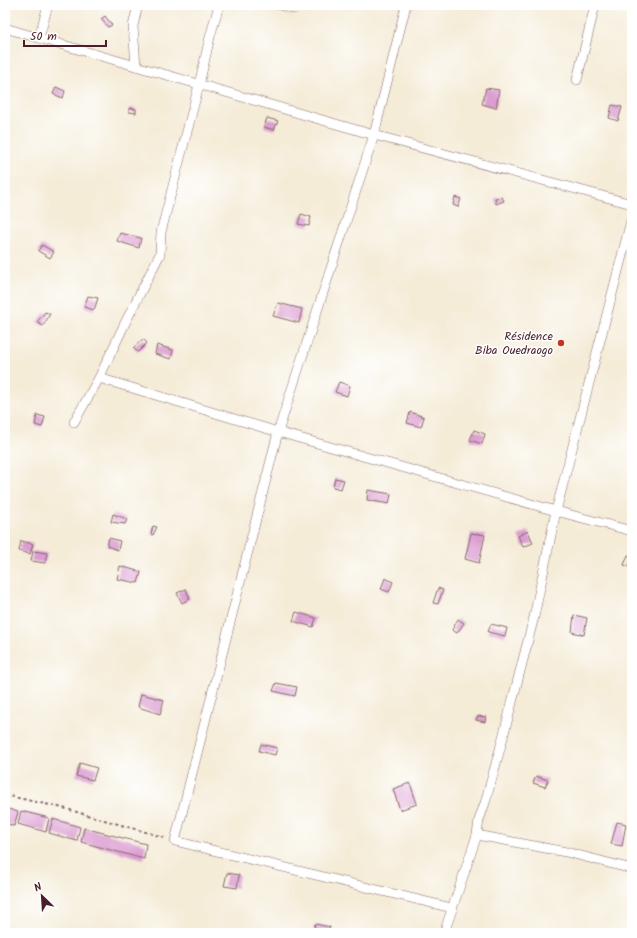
<svg xmlns="http://www.w3.org/2000/svg" width="637" height="938" font-family="Kalam,sans-serif">
	<style>
		.building { fill: #db9dd2 }
		.lines { fill: none; stroke-linecap: round; stroke-linejoin: round }
		.minor-casing { stroke: #866768; stroke-width: 10 }
		.path { stroke: #866768; stroke-width: 2; stroke-dasharray: 3 3; stroke-linecap: butt }
		.minor { stroke: #fff; stroke-width: 9 }
		.poi-dot { fill: #c8321e; stroke: #fff; stroke-width: 1.5 }
		.labels { text-anchor: middle; stroke-width: 3; stroke-linejoin: round; paint-order: stroke }
		.poi-label { font-size: 12px; fill: #4a1f2b; stroke: #fff; text-anchor: end }
	</style>
	<rect width="100%" height="100%" fill="#fff"/>
	<filter id="ink" filterUnits="userSpaceOnUse"><feTurbulence type="fractalNoise" baseFrequency=".025" numOctaves="2"/><feDisplacementMap in="SourceGraphic" scale="8" xChannelSelector="R" yChannelSelector="G"/><feConvolveMatrix kernelMatrix="1 2 1 2 8 2 1 2 1" color-interpolation-filters="sRGB"/></filter>
	<filter id="wash" filterUnits="userSpaceOnUse"><feTurbulence type="fractalNoise" baseFrequency=".012" numOctaves="4" result="noise"/><feDisplacementMap in="SourceGraphic" scale="16" xChannelSelector="R" yChannelSelector="G"/><feGaussianBlur stdDeviation="0.9" result="paint"/><feColorMatrix in="noise" values="0 0 0 0 0 0 0 0 0 0 0 0 0 0 0 0 0 1.4 0 .05"/><feComposite in="paint" operator="in"/></filter>
	<g filter="url(#wash)">
		<rect width="100%" height="100%" fill="#f5ecd8"/>
		<g id="blocks">
			<!-- building -->
			<g class="building">
				<polygon points="105,16 112,25 108,27 101,19"/>
				<polygon points="56,87 65,91 63,98 53,94"/>
				<polygon points="486,88 499,90 496,108 482,104"/>
				<polygon points="612,105 622,107 618,121 609,118"/>
				<polygon points="129,108 136,109 136,113 129,112"/>
				<polygon points="267,118 278,121 274,130 264,127"/>
				<polygon points="455,197 461,199 458,207 453,205"/>
				<polygon points="502,197 504,201 496,204 495,198"/>
				<polygon points="301,214 311,217 309,226 298,224"/>
				<polygon points="120,233 141,238 139,248 117,241"/>
				<polygon points="42,245 54,252 50,258 38,251"/>
				<polygon points="88,296 98,298 94,310 84,307"/>
				<polygon points="278,303 302,309 299,323 273,316"/>
				<polygon points="45,312 50,314 43,326 37,322"/>
				<polygon points="143,339 147,343 138,352 133,348"/>
				<polygon points="157,345 173,350 171,359 155,354"/>
				<polygon points="339,382 350,386 347,396 335,392"/>
				<polygon points="410,412 424,417 421,427 407,423"/>
				<polygon points="37,415 45,417 42,427 35,425"/>
				<polygon points="474,430 485,434 482,444 470,440"/>
				<polygon points="335,478 344,480 341,489 333,487"/>
				<polygon points="368,490 391,494 389,504 367,500"/>
				<polygon points="113,514 127,519 125,524 111,522"/>
				<polygon points="153,526 157,527 153,535 151,534"/>
				<polygon points="528,531 533,543 523,547 518,536"/>
				<polygon points="471,533 485,535 479,563 465,559"/>
				<polygon points="109,538 120,541 118,550 107,546"/>
				<polygon points="21,541 33,544 30,554 19,551"/>
				<polygon points="33,551 47,553 45,563 31,561"/>
				<polygon points="628,555 632,556 632,568 624,565"/>
				<polygon points="120,566 141,572 138,583 117,579"/>
				<polygon points="385,578 393,582 389,592 381,589"/>
				<polygon points="438,588 443,590 438,604 433,603"/>
				<polygon points="186,589 190,599 182,603 177,593"/>
				<polygon points="296,612 316,618 313,627 293,621"/>
				<polygon points="574,615 587,618 584,635 572,632"/>
				<polygon points="458,619 464,623 457,633 452,630"/>
				<polygon points="491,624 507,628 505,636 488,632"/>
				<polygon points="276,683 297,687 295,696 273,691"/>
				<polygon points="141,694 164,700 160,714 138,707"/>
				<polygon points="478,716 486,717 485,722 476,720"/>
				<polygon points="261,744 277,748 275,755 259,751"/>
				<polygon points="80,763 97,768 93,780 76,776"/>
				<polygon points="536,776 548,780 545,787 533,783"/>
				<polygon points="410,783 417,804 400,810 393,789"/>
				<polygon points="5,808 18,812 14,826 5,823"/>
				<polygon points="21,811 49,818 46,832 18,824"/>
				<polygon points="53,819 80,827 77,841 49,833"/>
				<polygon points="617,822 626,824 622,846 611,844"/>
				<polygon points="84,828 146,844 144,859 81,842"/>
				<polygon points="227,873 239,875 237,888 224,886"/>
				<polygon points="315,924 330,927 328,933 313,933"/>
			</g>
		</g>
	</g>
	<g filter="url(#ink)">
		<use href="#blocks" fill-opacity="0" stroke="#866768" stroke-width="1"/>
		<g class="lines">
			<!-- minor casing -->
			<g class="minor-casing">
				<g id="minor">
					<polyline points="279,5 294,9 296,5"/>
					<polyline points="406,5 374,135 278,432 175,841 452,908"/>
					<polyline points="5,28 39,38 374,135 632,204"/>
					<polyline points="39,38 48,5"/>
					<polyline points="136,66 133,26 138,5"/>
					<polyline points="577,80 595,5"/>
					<polyline points="99,378 278,432 556,511 632,531"/>
					<polyline points="74,422 99,378 126,321 160,254 161,232 199,85 210,37 219,5"/>
					<polyline points="477,835 566,852 632,869"/>
					<polyline points="444,933 477,835 479,820 485,803 500,749 534,617 556,511 632,217"/>
				</g>
			</g>
			<!-- path -->
			<polyline class="path" points="5,795 63,808 166,838"/>
			<!-- minor -->
			<use href="#minor" class="minor"/>
		</g>
	</g>
	<!-- markers -->
	<circle class="poi-dot" cx="561" cy="343" r="4"/>
	<g class="labels">
		<!-- poi labels -->
		<g class="poi-label">
			<text x="553" y="340">Résidence<tspan x="553" dy="14">Biba Ouedraogo</tspan></text>
		</g>
	</g>
	<!-- margin -->
	<rect width="637" height="938" fill="none" stroke="#fff" stroke-width="20"/>
	<!-- north arrow -->
	<g transform="translate(42 896) rotate(335)" stroke="#ffffff" stroke-width="3" paint-order="stroke">
	<path d="M0-3L7 15L0 10L-7 15Z" fill="#4a1f2b"/>
	<text y="-6" font-size="11" font-weight="bold" text-anchor="middle" fill="#4a1f2b">N</text>
	</g>
	<!-- scale -->
	<path d="M24 40v6h82v-6" fill="none" stroke="#4a1f2b" stroke-width="2"/>
	<text x="30" y="40" font-size="12" fill="#4a1f2b" stroke="#ffffff" stroke-width="3" paint-order="stroke">50 m</text>
</svg>
